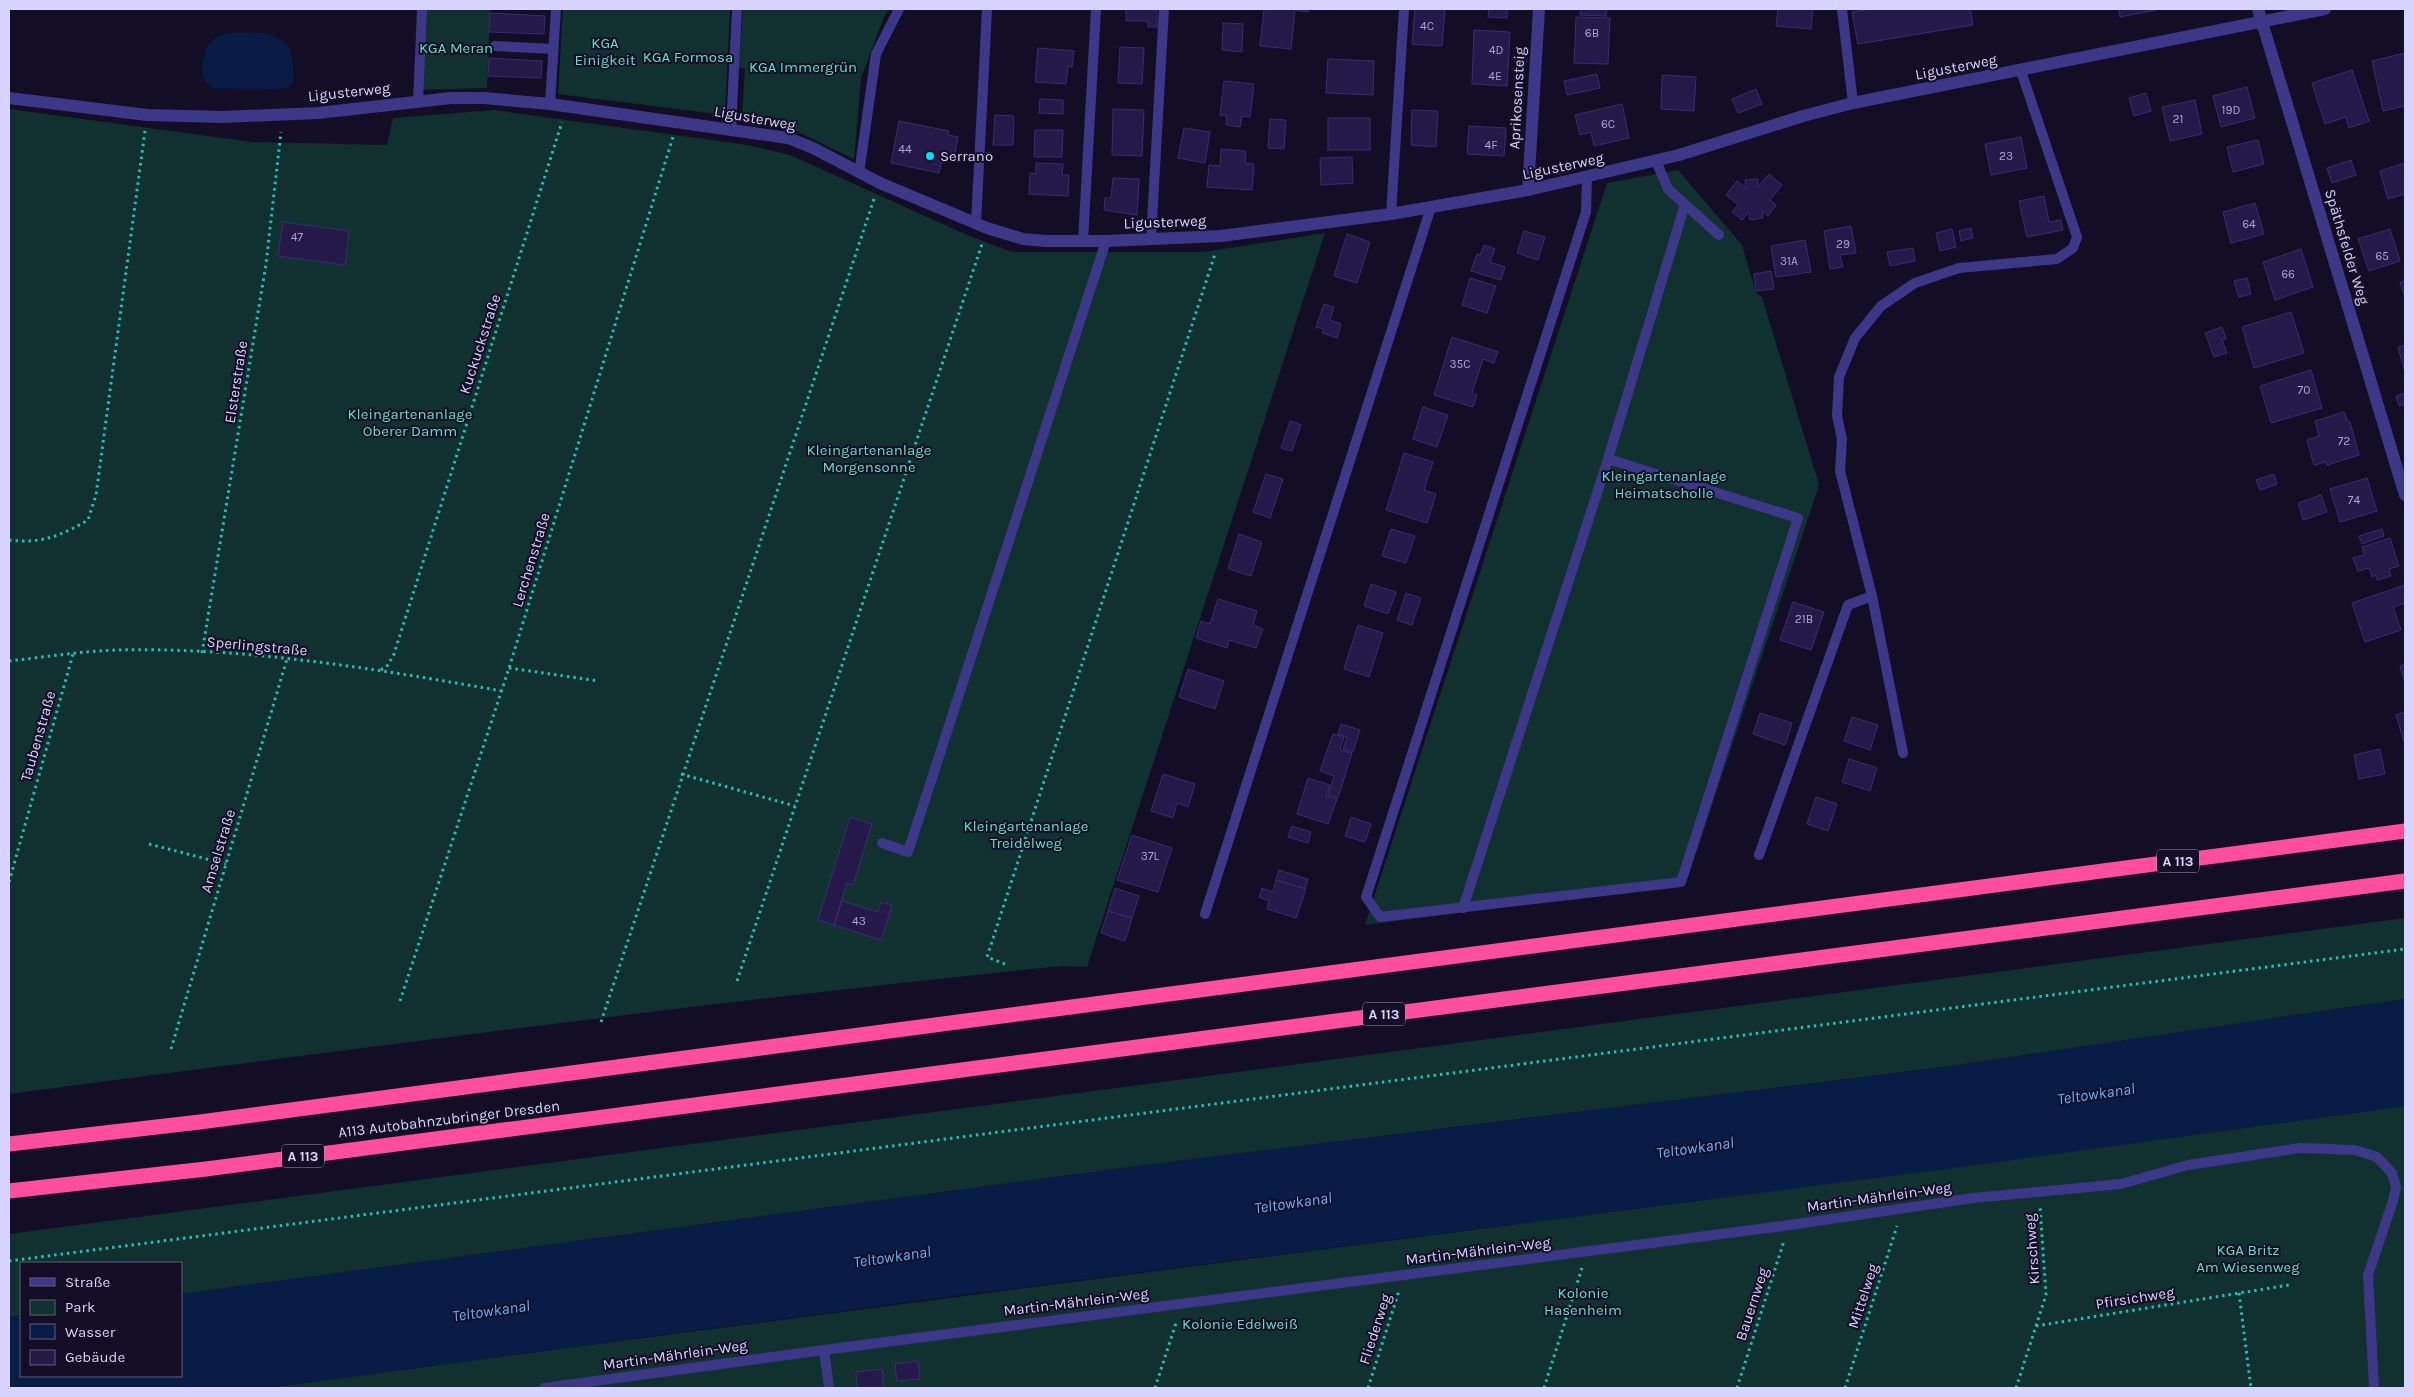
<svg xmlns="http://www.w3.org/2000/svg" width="2414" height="1397" font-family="Karla,sans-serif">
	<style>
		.green { fill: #113030 }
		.water { fill: #081c45 }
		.building { fill: #241948; stroke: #3b2b74 }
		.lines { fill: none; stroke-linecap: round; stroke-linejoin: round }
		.path { stroke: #2bbbb7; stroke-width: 3; stroke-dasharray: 2.5 4; stroke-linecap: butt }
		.lane { stroke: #3d3787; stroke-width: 10 }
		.street { stroke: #3d3787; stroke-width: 12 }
		.highway { stroke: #ff4e9e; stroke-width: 15 }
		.poi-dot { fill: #00ddfe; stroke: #130e26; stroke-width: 2 }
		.labels { text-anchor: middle; stroke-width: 4; stroke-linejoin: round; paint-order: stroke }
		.number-label { font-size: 12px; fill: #aca4d1 }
		.shield { fill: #130e26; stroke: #9e98be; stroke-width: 1 }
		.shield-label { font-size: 14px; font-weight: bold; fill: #d9d3ff }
		.park-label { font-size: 15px; fill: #5ae4c5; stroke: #130e26 }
		.street-label { font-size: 15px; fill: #d9d3ff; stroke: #130e26 }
		.poi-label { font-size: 15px; fill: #d9d3ff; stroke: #130e26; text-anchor: start }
		.water-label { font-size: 16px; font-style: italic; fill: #61b1ff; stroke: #130e26 }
	</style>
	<rect width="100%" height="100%" fill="#130e26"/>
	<!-- green -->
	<g class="green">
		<polygon points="425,9 490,9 487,88 422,90"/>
		<polygon points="563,9 730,9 725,115 558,94"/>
		<path d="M743,9H889L884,17L861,78L854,159C818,143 782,120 742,116L745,68H739Z"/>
		<path d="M9,109L252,142L387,145L393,118L494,110L748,145L790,155L967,235L1012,252H1204L1325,233L1087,967L1061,966C709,1002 359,1048 9,1094Z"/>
		<polygon points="1678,170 1742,245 1756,293 1762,297 1819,485 1686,883 1365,925 1607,183"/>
		<polygon points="2405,918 2405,999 1944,1067 1138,1166 181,1294 181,1263 21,1263 21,1315 9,1317 9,1234"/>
		<path d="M2405,1106V1388H267C980,1292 1693,1204 2405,1106Z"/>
	</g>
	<!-- water -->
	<g class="water">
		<path d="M266,33C296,44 291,51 294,80L290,86L280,89L212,88C202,79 201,75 203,61C209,25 237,33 266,33Z"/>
		<polygon points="2405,999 2405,1106 1939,1170 924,1300 267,1388 9,1388 9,1317 21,1315 21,1376 181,1376 181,1294 1138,1166 1944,1067"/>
	</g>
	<!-- building -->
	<g class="building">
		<polygon points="1126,9 1157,9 1157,27 1148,27 1148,21 1126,21"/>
		<polygon points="1264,9 1308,9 1308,12 1295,10 1291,49 1260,46"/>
		<polygon points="1415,9 1445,9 1442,46 1412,44"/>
		<polygon points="1489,9 1507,9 1507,18 1488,17"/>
		<polygon points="1581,9 1607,9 1606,16 1580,15"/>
		<polygon points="1778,9 1813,9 1811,29 1776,26"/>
		<polygon points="1872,9 1970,9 1973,25 1858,44 1852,12"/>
		<polygon points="2119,9 2161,9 2120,17"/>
		<polygon points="490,13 545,16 544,34 489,32"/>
		<polygon points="1576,17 1610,18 1608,64 1574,63"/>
		<polygon points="1223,23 1243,24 1242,52 1222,50"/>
		<polygon points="1474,30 1510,32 1507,86 1472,84"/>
		<polygon points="1120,47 1144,48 1142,84 1118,83"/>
		<polygon points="1038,48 1074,51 1072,67 1068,66 1066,84 1035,82"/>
		<polygon points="2405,53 2405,106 2383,111 2372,61"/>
		<polygon points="489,58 542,61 541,78 488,76"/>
		<polygon points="1328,59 1374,61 1373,95 1326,93"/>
		<polygon points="2352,70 2369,121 2349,128 2346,117 2325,124 2312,83"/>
		<polygon points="1597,74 1600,88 1567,95 1564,81"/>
		<polygon points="1662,75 1696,77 1694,111 1661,109"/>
		<polygon points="1224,81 1254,84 1250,117 1242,116 1240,127 1226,125 1227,116 1220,115"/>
		<polygon points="2247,87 2255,118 2221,127 2213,96"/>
		<polygon points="1756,89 1762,104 1738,113 1732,99"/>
		<polygon points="2146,93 2151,111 2134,116 2129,98"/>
		<polygon points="1040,99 1063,100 1063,114 1039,113"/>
		<polygon points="2195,100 2202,134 2170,141 2162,107"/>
		<polygon points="1622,104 1629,138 1594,146 1591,132 1580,135 1575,115"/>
		<polygon points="1113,109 1144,110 1142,156 1112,155"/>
		<polygon points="1412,110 1438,111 1436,147 1411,145"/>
		<polygon points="995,115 1014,116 1013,145 993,145"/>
		<rect x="1328" y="118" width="42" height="32"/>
		<polygon points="1270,119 1286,120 1284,149 1268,148"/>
		<polygon points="899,121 949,131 948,135 958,137 955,153 944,151 939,173 891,163"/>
		<polygon points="1469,126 1506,128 1504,156 1467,154"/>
		<polygon points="1184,128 1210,132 1205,163 1178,158"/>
		<polygon points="1035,130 1063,130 1062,157 1034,157"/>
		<polygon points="2021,137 2027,168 1991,175 1985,144"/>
		<polygon points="2258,140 2264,164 2233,172 2227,147"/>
		<polygon points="1221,149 1246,151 1245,163 1254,164 1252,190 1207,187 1209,165 1220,166"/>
		<polygon points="1352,157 1353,183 1321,185 1320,158"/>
		<polygon points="2351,160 2356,175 2332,183 2327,168"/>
		<polygon points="1036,163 1063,164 1062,175 1069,175 1068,196 1029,194 1030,173 1036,174"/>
		<polygon points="2405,163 2405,194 2388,199 2380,171"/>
		<polygon points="1769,174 1782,185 1770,200 1776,205 1768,216 1762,211 1763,218 1750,220 1749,212 1742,220 1732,212 1738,205 1726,195 1737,181 1746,188 1745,180 1758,179 1758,187"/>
		<polygon points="1113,178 1139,179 1137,215 1104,210 1105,198 1111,198"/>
		<polygon points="2044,196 2049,222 2061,220 2063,230 2027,237 2019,201"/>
		<polygon points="2255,203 2264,234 2231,243 2223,212"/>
		<polygon points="283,222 349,231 345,265 278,256"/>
		<polygon points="1851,226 1856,253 1840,255 1843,267 1830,269 1824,231"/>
		<polygon points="1971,228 1973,238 1961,241 1959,231"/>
		<polygon points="1952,229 1956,247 1940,251 1936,233"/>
		<polygon points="2390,229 2400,261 2369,271 2358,239"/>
		<polygon points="1524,231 1545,237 1538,260 1517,253"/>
		<polygon points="1347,234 1370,242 1357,283 1334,276"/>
		<polygon points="1805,240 1811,272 1776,277 1771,246"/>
		<polygon points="1484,245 1495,249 1490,262 1505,267 1501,280 1471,271 1477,254 1480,255"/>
		<polygon points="1913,248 1915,261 1890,266 1887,252"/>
		<polygon points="2301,249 2313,287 2275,300 2263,262"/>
		<polygon points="1771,271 1774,289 1756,291 1754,274"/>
		<polygon points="1470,278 1496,286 1487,313 1462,305"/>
		<polygon points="2247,278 2251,294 2239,297 2234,281"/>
		<polygon points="2405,281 2405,298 2400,282"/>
		<polygon points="1324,304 1334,307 1330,320 1341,324 1337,338 1322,333 1324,329 1316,327"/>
		<polygon points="2291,312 2304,353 2254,368 2242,327"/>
		<polygon points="2222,327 2226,339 2222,340 2227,353 2214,357 2205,333"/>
		<polygon points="1452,337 1498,352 1494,363 1483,359 1472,393 1477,395 1473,407 1434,395"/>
		<polygon points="2405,345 2405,372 2398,347"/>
		<polygon points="2311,370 2322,408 2271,423 2260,386"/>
		<polygon points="2405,393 2405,404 2399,406 2396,396"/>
		<polygon points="1423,407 1448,415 1437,447 1413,439"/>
		<polygon points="2344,412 2348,422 2350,422 2359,455 2327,465 2326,462 2314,465 2307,440 2319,436 2315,421"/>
		<polygon points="1290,421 1301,425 1292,451 1281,448"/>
		<polygon points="1404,453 1433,462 1424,490 1436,494 1427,523 1386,510"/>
		<polygon points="1266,474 1283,479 1270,518 1253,512"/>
		<polygon points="2274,474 2277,484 2260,490 2256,480"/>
		<polygon points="2367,478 2377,511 2340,522 2330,489"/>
		<polygon points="2321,495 2327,512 2303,520 2298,503"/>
		<polygon points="1391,529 1415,536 1406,563 1382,556"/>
		<polygon points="2382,529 2384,536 2362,544 2359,536"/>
		<polygon points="1239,534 1262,542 1251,576 1228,569"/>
		<polygon points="2390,538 2399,566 2389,569 2391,576 2377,580 2376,575 2372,577 2369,568 2358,571 2353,558 2364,555 2362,547"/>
		<polygon points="1371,584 1396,592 1388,614 1364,606"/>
		<polygon points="2405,585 2405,603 2393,607 2401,630 2365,642 2352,603"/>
		<polygon points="1406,593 1421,598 1412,625 1397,620"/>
		<polygon points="1218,599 1257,611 1253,625 1263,629 1256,648 1229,640 1227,648 1196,638 1201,621 1210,624"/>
		<polygon points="1793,602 1824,612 1811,650 1780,640"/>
		<polygon points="1358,625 1383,633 1369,677 1344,669"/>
		<polygon points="2405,664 2405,683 2400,666"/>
		<polygon points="1188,669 1224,681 1215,709 1179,697"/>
		<polygon points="2405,712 2405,745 2396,715"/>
		<polygon points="1760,713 1792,723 1785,745 1753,734"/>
		<polygon points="1852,717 1878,725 1870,750 1844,741"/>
		<polygon points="1341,724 1360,730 1353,752 1343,749 1347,737 1338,734"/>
		<polygon points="1333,734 1344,737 1340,750 1352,753 1338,798 1328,795 1334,776 1320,771"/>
		<polygon points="2380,749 2385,774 2359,779 2354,755"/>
		<polygon points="1849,759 1877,768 1870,791 1842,782"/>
		<polygon points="1163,774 1195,784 1188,807 1177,803 1173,818 1151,811"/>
		<polygon points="1308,778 1330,785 1326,796 1337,799 1328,824 1297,814"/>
		<polygon points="1816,797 1837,804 1828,831 1807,824"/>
		<polygon points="850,817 872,824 853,885 847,883 834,925 818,920"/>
		<polygon points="1351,817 1371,824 1365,842 1345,836"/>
		<polygon points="1292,826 1311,832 1308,843 1288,837"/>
		<polygon points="1132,835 1172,848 1158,892 1117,880"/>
		<polygon points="1279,870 1308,879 1305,889 1276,880"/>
		<polygon points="1276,880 1306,889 1296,918 1267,909 1269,901 1259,897 1262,888 1273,892"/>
		<polygon points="1115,888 1139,896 1132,918 1108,911"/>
		<polygon points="842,901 878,912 881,902 892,905 881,940 834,925"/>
		<polygon points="1108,911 1132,918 1125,941 1101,933"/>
		<polygon points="918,1361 920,1379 897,1381 895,1364"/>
		<polygon points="882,1369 884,1388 857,1388 856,1372"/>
	</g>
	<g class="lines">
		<!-- path -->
		<g class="path">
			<path d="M9,540C40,544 61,536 88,520L96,495L145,131"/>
			<polyline points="202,653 266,264 281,132"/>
			<path d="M9,661C45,657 82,651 118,650C245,647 377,669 502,691"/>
			<polyline points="509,668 599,681"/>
			<polyline points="381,670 388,665 394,654 562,122"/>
			<polyline points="681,774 795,806"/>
			<polyline points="149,844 226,864"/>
			<polyline points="9,882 73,654"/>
			<polyline points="1005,964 987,957 1215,254"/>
			<polyline points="737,981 982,244"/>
			<polyline points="400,1001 509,668 673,137"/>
			<polyline points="601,1022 874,199"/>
			<polyline points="171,1049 287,659"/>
			<polyline points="9,1261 2405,949"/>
			<polyline points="2239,1293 2251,1388"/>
			<polyline points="2036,1326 2289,1285"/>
			<polyline points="1155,1388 1177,1320"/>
			<polyline points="1368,1388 1399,1291"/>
			<polyline points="1544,1388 1582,1268"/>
			<polyline points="1737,1388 1784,1241"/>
			<polyline points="1845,1388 1897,1226"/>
			<polyline points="2016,1388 2046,1295 2040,1206"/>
		</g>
		<!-- lane -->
		<g class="lane">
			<polyline points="1842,9 1853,103"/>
			<polyline points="495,46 553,49"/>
			<polyline points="418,102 422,9"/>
			<polyline points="550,104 556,9"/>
			<polyline points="731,129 737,9"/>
			<polyline points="1656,161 1668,189 1719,235"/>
			<polyline points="859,173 876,54 899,9"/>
			<polyline points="1587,178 1586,212 1366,897 1380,917 1681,882 1798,518 1608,459"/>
			<polyline points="1391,214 1404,9"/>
			<polyline points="976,223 987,9"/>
			<polyline points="1151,239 1164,9"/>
			<polyline points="1083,241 1096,9"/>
			<polyline points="1903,753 1872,596 1840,471 1842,439 1837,416 1839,377 1855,338 1881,306 1915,283 1959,268 2057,259 2073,248 2077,237 2021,71"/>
			<polyline points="882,843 908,852 1106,241"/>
			<polyline points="1759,855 1848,605 1872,596"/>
			<polyline points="1463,908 1608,459 1685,204"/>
			<polyline points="1205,914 1431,207"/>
			<polyline points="824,1350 829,1388"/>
			<polyline points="544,1388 824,1350 1783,1226 1973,1198 2121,1184 2188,1165 2300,1148 2355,1150 2377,1157 2392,1173 2396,1187 2393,1201 2368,1275 2374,1388"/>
		</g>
		<!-- street -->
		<g class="street">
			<polyline points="2258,9 2405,495"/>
			<polyline points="9,98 147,115 223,117 318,113 451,98 484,98 550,104 788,138 813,148 880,183 987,228 1023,239 1046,241 1106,241 1221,236 1391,214 1528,190 1679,155 1803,116 1853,103 2325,9"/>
			<polyline points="1528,190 1539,9"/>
		</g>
		<!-- highway -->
		<g class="highway">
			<polyline points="9,1144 200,1122 2405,831"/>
			<polyline points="9,1191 206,1169 2405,881"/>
		</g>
	</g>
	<!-- markers -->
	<circle class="poi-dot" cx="930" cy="156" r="5"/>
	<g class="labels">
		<!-- number labels -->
		<g class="number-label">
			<text x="1427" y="30">4C</text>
			<text x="1592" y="37">6B</text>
			<text x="1496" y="54">4D</text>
			<text x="1495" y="80">4E</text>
			<text x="2231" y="114">19D</text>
			<text x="2178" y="123">21</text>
			<text x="1608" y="128">6C</text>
			<text x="1491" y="149">4F</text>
			<text x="905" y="153">44</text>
			<text x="2006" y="160">23</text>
			<text x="2249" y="228">64</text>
			<text x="297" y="241">47</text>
			<text x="1843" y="248">29</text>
			<text x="2382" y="260">65</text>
			<text x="1789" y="265">31A</text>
			<text x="2288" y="278">66</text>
			<text x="1460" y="368">35C</text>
			<text x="2304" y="394">70</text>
			<text x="2344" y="445">72</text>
			<text x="2354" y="504">74</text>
			<text x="1804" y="623">21B</text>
			<text x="1150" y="860">37L</text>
			<text x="859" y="925">43</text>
		</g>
		<!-- shield labels -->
		<g class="shield">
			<rect x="2157" y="849.5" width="42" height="23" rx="4"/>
			<rect x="1363" y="1002.5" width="42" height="23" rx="4"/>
			<rect x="282" y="1144.5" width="42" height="23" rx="4"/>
		</g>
		<g class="shield-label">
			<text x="2178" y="866">A 113</text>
			<text x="1384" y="1019">A 113</text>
			<text x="303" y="1161">A 113</text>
		</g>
		<!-- park labels -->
		<g class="park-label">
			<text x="605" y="48">KGA<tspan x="605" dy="17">Einigkeit</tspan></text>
			<text x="456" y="53">KGA Meran</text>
			<text x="688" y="62">KGA Formosa</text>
			<text x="803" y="72">KGA Immergrün</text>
			<text x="410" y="419">Kleingartenanlage<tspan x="410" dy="17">Oberer Damm</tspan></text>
			<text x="869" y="455">Kleingartenanlage<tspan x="869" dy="17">Morgensonne</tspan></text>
			<text x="1664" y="481">Kleingartenanlage<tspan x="1664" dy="17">Heimatscholle</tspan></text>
			<text x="1026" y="831">Kleingartenanlage<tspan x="1026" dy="17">Treidelweg</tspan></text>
			<text x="2248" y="1255">KGA Britz<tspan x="2248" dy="17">Am Wiesenweg</tspan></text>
			<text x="1583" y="1298">Kolonie<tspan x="1583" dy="17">Hasenheim</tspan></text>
			<text x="1240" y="1329">Kolonie Edelweiß</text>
		</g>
		<!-- street labels -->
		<g class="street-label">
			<text transform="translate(1956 67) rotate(-11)" y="5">Ligusterweg</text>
			<text transform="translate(349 92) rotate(-6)" y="5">Ligusterweg</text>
			<text transform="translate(1517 98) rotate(-87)" y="5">Aprikosensteig</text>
			<text transform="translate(755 118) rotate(10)" y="5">Ligusterweg</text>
			<text transform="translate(1563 166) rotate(-12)" y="5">Ligusterweg</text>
			<text transform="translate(1165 222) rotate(-2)" y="5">Ligusterweg</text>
			<text transform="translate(2347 247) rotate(73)" y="5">Späthsfelder Weg</text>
			<text transform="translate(480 344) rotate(-72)" y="5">Kuckuckstraße</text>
			<text transform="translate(236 382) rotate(-81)" y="5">Elsterstraße</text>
			<text transform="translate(531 560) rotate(-73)" y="5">Lerchenstraße</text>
			<text transform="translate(257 646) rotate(5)" y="5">Sperlingstraße</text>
			<text transform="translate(38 736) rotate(-74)" y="5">Taubenstraße</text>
			<text transform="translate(218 851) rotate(-73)" y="5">Amselstraße</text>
			<text transform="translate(449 1119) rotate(-7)" y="5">A113 Autobahnzubringer Dresden</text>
			<text transform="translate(1879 1197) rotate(-8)" y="5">Martin-Mährlein-Weg</text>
			<text transform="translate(2032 1249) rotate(-94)" y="5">Kirschweg</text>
			<text transform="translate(1478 1251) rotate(-7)" y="5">Martin-Mährlein-Weg</text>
			<text transform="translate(1863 1296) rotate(-72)" y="5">Mittelweg</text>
			<text transform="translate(2135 1298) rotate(-9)" y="5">Pfirsichweg</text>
			<text transform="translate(1076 1302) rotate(-7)" y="5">Martin-Mährlein-Weg</text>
			<text transform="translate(1752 1304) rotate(-72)" y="5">Bauernweg</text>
			<text transform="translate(1375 1329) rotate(-72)" y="5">Fliederweg</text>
			<text transform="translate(675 1355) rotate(-8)" y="5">Martin-Mährlein-Weg</text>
		</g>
		<!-- poi labels -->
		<g class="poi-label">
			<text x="940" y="161">Serrano</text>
		</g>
		<!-- water labels -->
		<g class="water-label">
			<text transform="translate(2096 1093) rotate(-8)" y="6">Teltowkanal</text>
			<text transform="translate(1695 1147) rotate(-8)" y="6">Teltowkanal</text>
			<text transform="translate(1293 1202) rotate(-8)" y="6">Teltowkanal</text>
			<text transform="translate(892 1256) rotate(-8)" y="6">Teltowkanal</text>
			<text transform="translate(491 1310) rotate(-8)" y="6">Teltowkanal</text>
		</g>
	</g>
	<!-- border -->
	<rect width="2414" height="1397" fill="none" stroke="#d9d3ff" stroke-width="20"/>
	<!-- legend -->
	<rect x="20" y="1262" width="162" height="115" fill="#130e26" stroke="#625d7d"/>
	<rect x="30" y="1278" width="25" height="8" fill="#3d3787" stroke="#625d7d"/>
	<text x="65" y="1287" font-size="15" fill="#d9d3ff">Straße</text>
	<rect x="30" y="1300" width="25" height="15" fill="#113030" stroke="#625d7d"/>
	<text x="65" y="1312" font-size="15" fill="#d9d3ff">Park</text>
	<rect x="30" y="1324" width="25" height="15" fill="#081c45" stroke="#625d7d"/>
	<text x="65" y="1337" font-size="15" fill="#d9d3ff">Wasser</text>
	<rect x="30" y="1350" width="25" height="15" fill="#241948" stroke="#625d7d"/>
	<text x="65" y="1362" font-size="15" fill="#d9d3ff">Gebäude</text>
</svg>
